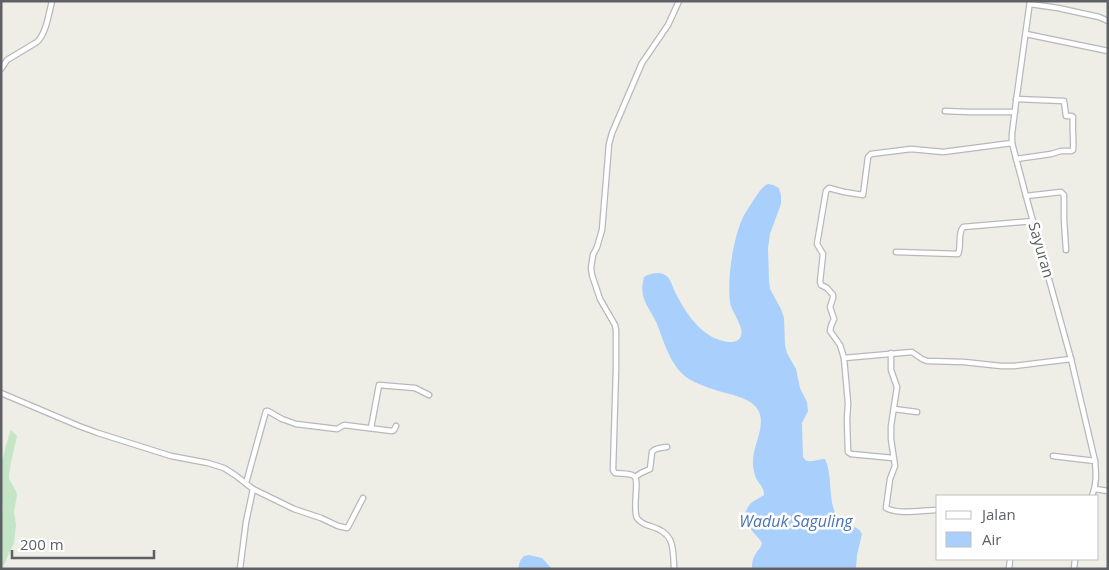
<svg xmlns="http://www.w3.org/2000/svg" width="1109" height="570" font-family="'Open Sans',sans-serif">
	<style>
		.green { fill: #c4e6c7 }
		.water { fill: #a9d0fc }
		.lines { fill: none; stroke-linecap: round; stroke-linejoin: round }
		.street-casing { stroke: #b6b8bc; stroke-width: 7 }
		.street { stroke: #fff; stroke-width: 4.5 }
		.labels { text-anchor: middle; stroke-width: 5; stroke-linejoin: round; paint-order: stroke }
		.street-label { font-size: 15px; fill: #5e6066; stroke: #fff }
		.water-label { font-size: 16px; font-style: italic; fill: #4974b7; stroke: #fff }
	</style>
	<rect width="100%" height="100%" fill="#efeee6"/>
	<!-- green -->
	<path class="green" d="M11,430L17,436L11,462L9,475V479L16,491L17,495L14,512L16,525L14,543L3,567L1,569V522L3,505L1,502V459L3,458C5,450 8,436 11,430Z"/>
	<!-- water -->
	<g class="water">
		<path d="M768,184L773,185L779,188L781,195V204L770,234L768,248L769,280L770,289L781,309L784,318L785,345L787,353L796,369L800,388L807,402L808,411L802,423L803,457C808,466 817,458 825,459C834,477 826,504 840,521C846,529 857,523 862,534L857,555L856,569H752C752,565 752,560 754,557C756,551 761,549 762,543C753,529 737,522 750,504C754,500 760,498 764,495C764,487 759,484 756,478C754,473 753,468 753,463C752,445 769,423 756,407C750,400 738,396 729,394C715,390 701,386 689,379C671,368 664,342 657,324C649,305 638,300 644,277C649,274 659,271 665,275C671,278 673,289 676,294C686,313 701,336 723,341C727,342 734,343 738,340C749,331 731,313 730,302C727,278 733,239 743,217C746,211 750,206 753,201C757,195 761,187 768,184Z"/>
		<polygon points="529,555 542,558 552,569 518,569 520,561 524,556"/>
	</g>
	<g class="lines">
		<!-- street casing -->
		<g class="street-casing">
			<g id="street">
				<path d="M1030,1L1016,102L1012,134V143L1026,196L1071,359L1095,461C1096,473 1097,484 1092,496"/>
				<polyline points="1030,4 1058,8 1099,17 1108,21"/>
				<polyline points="1026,34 1108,51"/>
				<path d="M1,69L7,60L37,42C46,34 49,13 52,1"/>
				<polyline points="945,111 969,112 1015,112"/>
				<path d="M1016,159L1051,154L1061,151H1071L1073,150C1074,140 1072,128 1073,117L1072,116H1066L1064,101L1016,99"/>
				<polyline points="1026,196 1061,192 1064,195 1064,220 1066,250"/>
				<path d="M896,252L958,254C962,246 957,235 963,227L1033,221"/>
				<path d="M891,353V370L897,387L891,426V439L895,466L890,479L886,508C899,515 923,510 938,510"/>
				<polyline points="844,358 840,345 830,331 831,326 834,319 830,307 833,298 833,295 827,288 821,285 820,282 823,254 817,244 826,191 829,188 844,192 863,195 868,157 871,154 911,149 943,152 1012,143"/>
				<polyline points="1,393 79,426 98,433 171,456 208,463 224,468 235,475 253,489 246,522 240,569"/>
				<polyline points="894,409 917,412"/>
				<polyline points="371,428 379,385 415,388 429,395"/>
				<polyline points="1053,456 1095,461"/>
				<polyline points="893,458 851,454 848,452 847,420 848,403 844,358 912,352 922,359 927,361 964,362 1001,366 1014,366 1071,359"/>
				<path d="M635,477L641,473L650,469L652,452C656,447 662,448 667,447"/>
				<polyline points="246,483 266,411 268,411 282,419 296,424 337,429 344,425 392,431 394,430 396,426"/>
				<polyline points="253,489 294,509 321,518 338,526 347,528 348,527 363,498"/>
				<polyline points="1095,489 1108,491"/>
				<path d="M674,569C673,547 675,533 650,526C646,525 640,522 637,518C632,508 640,480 634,476C630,473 620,474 615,473L613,470L616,369V330L615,325L600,299L592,275L591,268L593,255L597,247L602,230L609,144L612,133L642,63L668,25L679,1"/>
				<polyline points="1009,569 1010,559"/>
				<polyline points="1074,569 1075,559"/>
			</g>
		</g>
		<!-- street -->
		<use href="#street" class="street"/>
	</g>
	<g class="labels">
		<!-- street labels -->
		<g class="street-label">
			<text transform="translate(1041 250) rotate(74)" y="5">Sayuran</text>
		</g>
		<!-- water labels -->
		<g class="water-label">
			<text x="796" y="527">Waduk Saguling</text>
		</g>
	</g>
	<!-- border -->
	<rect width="1109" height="570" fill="none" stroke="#5e6066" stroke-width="5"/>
	<!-- legend -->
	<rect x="936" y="495" width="162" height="65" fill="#ffffff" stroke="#bfbfc2"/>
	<rect x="946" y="511" width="25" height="8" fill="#ffffff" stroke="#bfbfc2"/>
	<text x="982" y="520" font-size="15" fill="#5e6066">Jalan</text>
	<rect x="946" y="532" width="25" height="15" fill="#a9d0fc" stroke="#bfbfc2"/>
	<text x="982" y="545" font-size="15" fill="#5e6066">Air</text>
	<!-- scale -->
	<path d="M12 550v8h142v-8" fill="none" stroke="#5e6066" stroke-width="2.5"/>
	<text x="20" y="550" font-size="15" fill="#5e6066" stroke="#ffffff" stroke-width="4" paint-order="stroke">200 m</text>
</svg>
